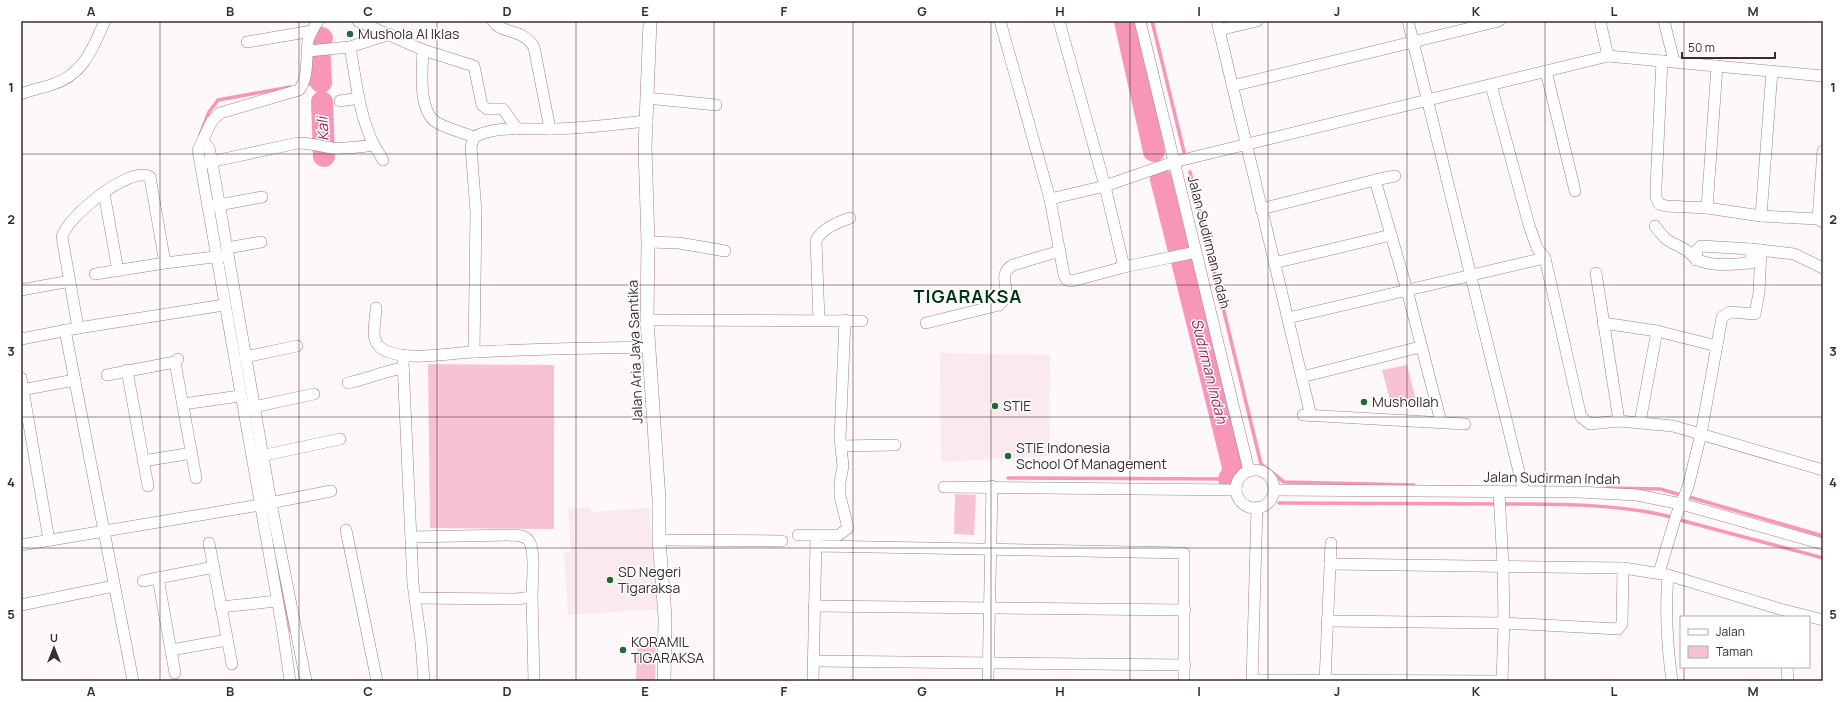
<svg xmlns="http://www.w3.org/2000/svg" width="1844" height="702" font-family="Manrope,sans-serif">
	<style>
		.built { fill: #fae9ee }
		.green { fill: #f7c3d3 }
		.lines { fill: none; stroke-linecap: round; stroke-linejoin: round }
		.stream { stroke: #f896b8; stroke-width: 3.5 }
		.river { stroke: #f896b8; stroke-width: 22 }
		.minor-casing { stroke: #9f828b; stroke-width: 12 }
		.tertiary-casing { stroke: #9f828b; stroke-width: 14 }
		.minor { stroke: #fff; stroke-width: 11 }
		.tertiary { stroke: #fff; stroke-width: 13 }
		.grid { fill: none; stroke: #392d30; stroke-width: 1; stroke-opacity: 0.55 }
		.poi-dot { fill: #256934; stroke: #fff; stroke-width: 1.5 }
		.labels { text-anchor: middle; stroke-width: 3; stroke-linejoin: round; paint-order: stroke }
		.poi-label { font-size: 14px; fill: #392d30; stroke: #fff; text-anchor: start }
		.street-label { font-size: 14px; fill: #392d30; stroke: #fff }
		.water-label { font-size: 15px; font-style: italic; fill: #942356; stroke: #fff }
		.district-label { font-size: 18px; font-weight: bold; letter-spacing: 1px; fill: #023511; stroke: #fff }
		.neatline { fill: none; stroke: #392d30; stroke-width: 1.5 }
		.grid-label { font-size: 13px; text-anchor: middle; font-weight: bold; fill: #392d30 }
	</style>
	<rect width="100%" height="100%" fill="#fff8fa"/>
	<!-- built -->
	<g class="built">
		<polygon points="940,353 1050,355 1049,456 941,462"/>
		<polygon points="590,507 591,512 649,508 657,609 568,615 564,552 571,551 568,509"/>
	</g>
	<!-- green -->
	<g class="green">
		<polygon points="428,364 554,365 554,529 430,528"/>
		<polygon points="1407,365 1417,404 1392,407 1382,370"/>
		<polygon points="955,494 976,495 974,535 954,534"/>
		<polygon points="637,646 656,646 655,681 636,680"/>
	</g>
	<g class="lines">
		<!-- stream -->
		<g class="stream">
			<polyline points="1152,21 1184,152"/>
			<polyline points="304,85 321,82"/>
			<polyline points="200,135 209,112 218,100 290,87"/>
			<polyline points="1190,172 1261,464 1284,482 1414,485"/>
			<polyline points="1275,475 1279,488"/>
			<polyline points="1008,478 1229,479"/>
			<polyline points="1607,488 1660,489 1681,495"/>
			<polyline points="1689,497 1823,536"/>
			<polyline points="1279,503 1497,504"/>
			<path d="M1506,504C1558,504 1622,504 1671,517"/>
			<polyline points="1680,520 1823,558"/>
			<polyline points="271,531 291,631"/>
		</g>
		<!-- river -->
		<g class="river">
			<polyline points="1125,21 1154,151"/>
			<polyline points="321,82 319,45 322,38"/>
			<polyline points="322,102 324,156"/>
			<polyline points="1161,179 1178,247"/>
			<polyline points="1182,261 1234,471 1229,479"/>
		</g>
		<!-- minor casing -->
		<g class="minor-casing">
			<g id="minor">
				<polyline points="358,21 423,50 474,66 482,105 487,109 503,109 517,129"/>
				<path d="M493,21C500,34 523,28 534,47L550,129"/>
				<polyline points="1000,21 1050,199 1064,275 1067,280 1072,281 1124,267 1196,252"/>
				<polyline points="1059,21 1105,186 1124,267"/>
				<polyline points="1140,21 1249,471"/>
				<polyline points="1217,21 1311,416"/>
				<polyline points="1408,21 1524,492"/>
				<polyline points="1600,21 1608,56"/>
				<polyline points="1664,21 1674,61"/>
				<polyline points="1219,30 1257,21"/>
				<polyline points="247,42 312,31"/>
				<path d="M350,47C356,79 359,116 374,145"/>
				<path d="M423,50C422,70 418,110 436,122C447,129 462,132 474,137"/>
				<polyline points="308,51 350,47 390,34"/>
				<polyline points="1662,61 1656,186 1656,197 1659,204 1666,206 1707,208 1761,216 1818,219 1823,222"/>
				<polyline points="1546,71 1575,191"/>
				<polyline points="1491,85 1529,225 1537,248 1545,258 1581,417 1590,424 1619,421 1673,426 1823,470"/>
				<polyline points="1232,86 1499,21"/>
				<path d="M21,94C31,90 41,88 51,85C84,75 92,49 105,21"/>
				<polyline points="647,98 716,105"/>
				<polyline points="340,101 359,98"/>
				<polyline points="203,140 209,148 212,162 271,503 306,681"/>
				<path d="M205,163L298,143C310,143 320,146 332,148C346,149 360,147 374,145L383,160"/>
				<polyline points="1395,176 1375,180 1407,290 1441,422"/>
				<polyline points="104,193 118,271"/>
				<polyline points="1050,199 1105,186 1174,162 1608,56 1823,76"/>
				<polyline points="213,206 262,197"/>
				<polyline points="1707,208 1717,66"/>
				<polyline points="1261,209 1375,180"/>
				<polyline points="1761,216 1772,71"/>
				<polyline points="1818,219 1823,151"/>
				<path d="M1655,226C1668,244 1669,240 1686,250C1691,253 1693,258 1698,260C1714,267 1734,264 1751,263V249L1794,254L1823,268"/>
				<polyline points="648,242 679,243 725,251"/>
				<polyline points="227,248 261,242"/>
				<polyline points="1696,260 1697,250 1701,246 1751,249"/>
				<polyline points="1274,263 1391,235"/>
				<polyline points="1596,273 1619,421"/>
				<polyline points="95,274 165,263 222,256"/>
				<polyline points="21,290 70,281"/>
				<path d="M376,308C376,322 368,342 384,350C407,362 449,353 474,352C533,349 591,348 650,347"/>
				<polyline points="1288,318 1545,258"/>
				<polyline points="647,320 862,321"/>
				<path d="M819,320L816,241C821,229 838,222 850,218"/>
				<path d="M926,323L999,305L1006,298C1008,284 998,274 1013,265L1060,251"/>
				<polyline points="1603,323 1657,331 1717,346"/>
				<path d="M78,328L62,237C66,218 131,164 150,177L165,263"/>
				<polyline points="65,330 133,681"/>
				<polyline points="21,339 78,328 224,305"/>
				<path d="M474,352L476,212L471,147L474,137C496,125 525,130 549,129C582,129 614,124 647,121"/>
				<polyline points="406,356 403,362 413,584 421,642 424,681"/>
				<polyline points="245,357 297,346"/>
				<polyline points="178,359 175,362 196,478"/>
				<polyline points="127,370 148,486"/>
				<polyline points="107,375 175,362"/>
				<polyline points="1302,377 1420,347"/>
				<polyline points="21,378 49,540"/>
				<path d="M348,383C367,379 384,371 403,368"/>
				<polyline points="21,390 75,380"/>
				<polyline points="183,404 240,396"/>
				<polyline points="249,408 314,394"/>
				<polyline points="1303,415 1465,424"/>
				<polyline points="1640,422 1657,331"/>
				<polyline points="841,446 895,445"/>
				<polyline points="256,457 340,439"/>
				<polyline points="143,461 192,453"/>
				<circle cx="1255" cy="489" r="19"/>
				<polyline points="944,487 1236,490"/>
				<polyline points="1274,490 1577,492 1637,495 1681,504 1823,544"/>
				<polyline points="1499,492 1503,566 1504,623 1502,681"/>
				<polyline points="346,530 377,681"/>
				<polyline points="798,535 839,535 848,528 840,496 840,482 843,466 840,438 845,320"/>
				<path d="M411,537L515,535C520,536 526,536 529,541C536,551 532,584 532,597L516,599L415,598"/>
				<polyline points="659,540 782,541"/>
				<polyline points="209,543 232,664"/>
				<polyline points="21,545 260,505 331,491"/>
				<polyline points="816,547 819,546 1184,553 1184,681"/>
				<polyline points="1330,564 1623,568 1668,575 1780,609 1823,620"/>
				<polyline points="1659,573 1676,516 1688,487 1701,434 1722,317 1730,312 1755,314 1759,293 1761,250"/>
				<path d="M1668,575C1665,611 1667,645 1672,681"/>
				<polyline points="158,578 175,673"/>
				<polyline points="143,581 214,567"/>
				<polyline points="532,597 534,681"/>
				<polyline points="21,605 114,586"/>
				<polyline points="814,606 1185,610"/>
				<polyline points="221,607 277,601"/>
				<polyline points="1327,621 1504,623 1618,629 1622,624 1623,568"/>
				<polyline points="171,650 227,640"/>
				<polyline points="813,661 1185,665"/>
				<polyline points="1787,667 1788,681"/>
				<polyline points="1252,680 1500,681"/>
				<path d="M290,681L283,632L198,150L212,121L220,113L299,90C309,77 306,57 308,41C310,34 314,27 318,21"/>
				<polyline points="813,681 816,540"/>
				<polyline points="988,681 992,486"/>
				<polyline points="1252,681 1257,507"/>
				<polyline points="1325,681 1331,543"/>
			</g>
		</g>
		<!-- tertiary casing -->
		<g class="tertiary-casing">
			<polyline id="tertiary" points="650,21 645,147 648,242 647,320 659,500 659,540 665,617 664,681"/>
		</g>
		<!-- minor -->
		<use href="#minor" class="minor"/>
		<!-- tertiary -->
		<use href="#tertiary" class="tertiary"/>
	</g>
	<!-- grid -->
	<path class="grid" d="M160,21V681M299,21V681M437,21V681M576,21V681M714,21V681M853,21V681M991,21V681M1130,21V681M1268,21V681M1407,21V681M1545,21V681M1684,21V617M21,154H1823M21,285H1823M21,417H1823M21,548H1823M1684,667V681"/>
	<!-- markers -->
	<g class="poi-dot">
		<circle cx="350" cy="34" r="4"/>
		<circle cx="1364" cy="402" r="4"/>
		<circle cx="995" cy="406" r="4"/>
		<circle cx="1008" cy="456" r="4"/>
		<circle cx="610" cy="580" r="4"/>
		<circle cx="623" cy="650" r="4"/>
	</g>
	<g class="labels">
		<!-- poi labels -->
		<g class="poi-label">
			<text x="358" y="39">Mushola Al Iklas</text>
			<text x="1372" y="407">Mushollah</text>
			<text x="1003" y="411">STIE</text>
			<text x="1016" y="453">STIE Indonesia<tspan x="1016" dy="16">School Of Management</tspan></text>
			<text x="618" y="577">SD Negeri<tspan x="618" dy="16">Tigaraksa</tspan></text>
			<text x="631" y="647">KORAMIL<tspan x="631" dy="16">TIGARAKSA</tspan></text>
		</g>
		<!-- street labels -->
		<g class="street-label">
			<text transform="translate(1209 242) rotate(76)" y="5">Jalan Sudirman Indah</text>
			<text transform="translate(635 352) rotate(-92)" y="5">Jalan Aria Jaya Santika</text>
			<text transform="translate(1552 478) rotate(1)" y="5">Jalan Sudirman Indah</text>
		</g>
		<!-- water labels -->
		<g class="water-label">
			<text transform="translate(323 129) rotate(-93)" y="5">Kali</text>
			<text transform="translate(1209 371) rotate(76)" y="5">Sudirman Indah</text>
		</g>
		<!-- district labels -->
		<g class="district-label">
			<text x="968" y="303">TIGARAKSA</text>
		</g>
	</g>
	<!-- border -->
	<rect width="1844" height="702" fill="none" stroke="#ffffff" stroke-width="44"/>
	<!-- legend -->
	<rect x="1680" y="616" width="130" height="52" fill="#ffffff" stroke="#b0abac"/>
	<rect x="1688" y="629" width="20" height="6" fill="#ffffff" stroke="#b0abac"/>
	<text x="1716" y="636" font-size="12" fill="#392d30">Jalan</text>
	<rect x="1688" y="646" width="20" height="12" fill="#f7c3d3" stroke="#b0abac"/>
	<text x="1716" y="656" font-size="12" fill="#392d30">Taman</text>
	<!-- north arrow -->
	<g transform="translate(54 648)" stroke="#ffffff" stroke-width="3" paint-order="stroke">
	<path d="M0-3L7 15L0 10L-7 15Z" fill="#392d30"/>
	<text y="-6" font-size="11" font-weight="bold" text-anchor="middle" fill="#392d30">U</text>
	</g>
	<!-- scale -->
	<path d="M1682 52v6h93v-6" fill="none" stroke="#392d30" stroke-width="2"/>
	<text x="1688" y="52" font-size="12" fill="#392d30" stroke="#ffffff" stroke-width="3" paint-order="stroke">50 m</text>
	<rect x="22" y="22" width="1800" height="658" class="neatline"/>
	<g class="grid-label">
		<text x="91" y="16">A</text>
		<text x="230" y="16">B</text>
		<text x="368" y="16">C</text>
		<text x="507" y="16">D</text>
		<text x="645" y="16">E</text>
		<text x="784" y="16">F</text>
		<text x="922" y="16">G</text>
		<text x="1060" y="16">H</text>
		<text x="1199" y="16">I</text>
		<text x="1337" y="16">J</text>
		<text x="1476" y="16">K</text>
		<text x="1614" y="16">L</text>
		<text x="1753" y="16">M</text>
		<text x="11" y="92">1</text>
		<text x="1833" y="92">1</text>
		<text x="11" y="224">2</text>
		<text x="1833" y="224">2</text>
		<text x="11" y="356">3</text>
		<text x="1833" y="356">3</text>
		<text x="11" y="487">4</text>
		<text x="1833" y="487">4</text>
		<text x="11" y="619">5</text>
		<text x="1833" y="619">5</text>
		<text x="91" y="696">A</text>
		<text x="230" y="696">B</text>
		<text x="368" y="696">C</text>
		<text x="507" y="696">D</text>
		<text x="645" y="696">E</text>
		<text x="784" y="696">F</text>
		<text x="922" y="696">G</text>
		<text x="1060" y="696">H</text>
		<text x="1199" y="696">I</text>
		<text x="1337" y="696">J</text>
		<text x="1476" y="696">K</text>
		<text x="1614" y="696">L</text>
		<text x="1753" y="696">M</text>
	</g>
</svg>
